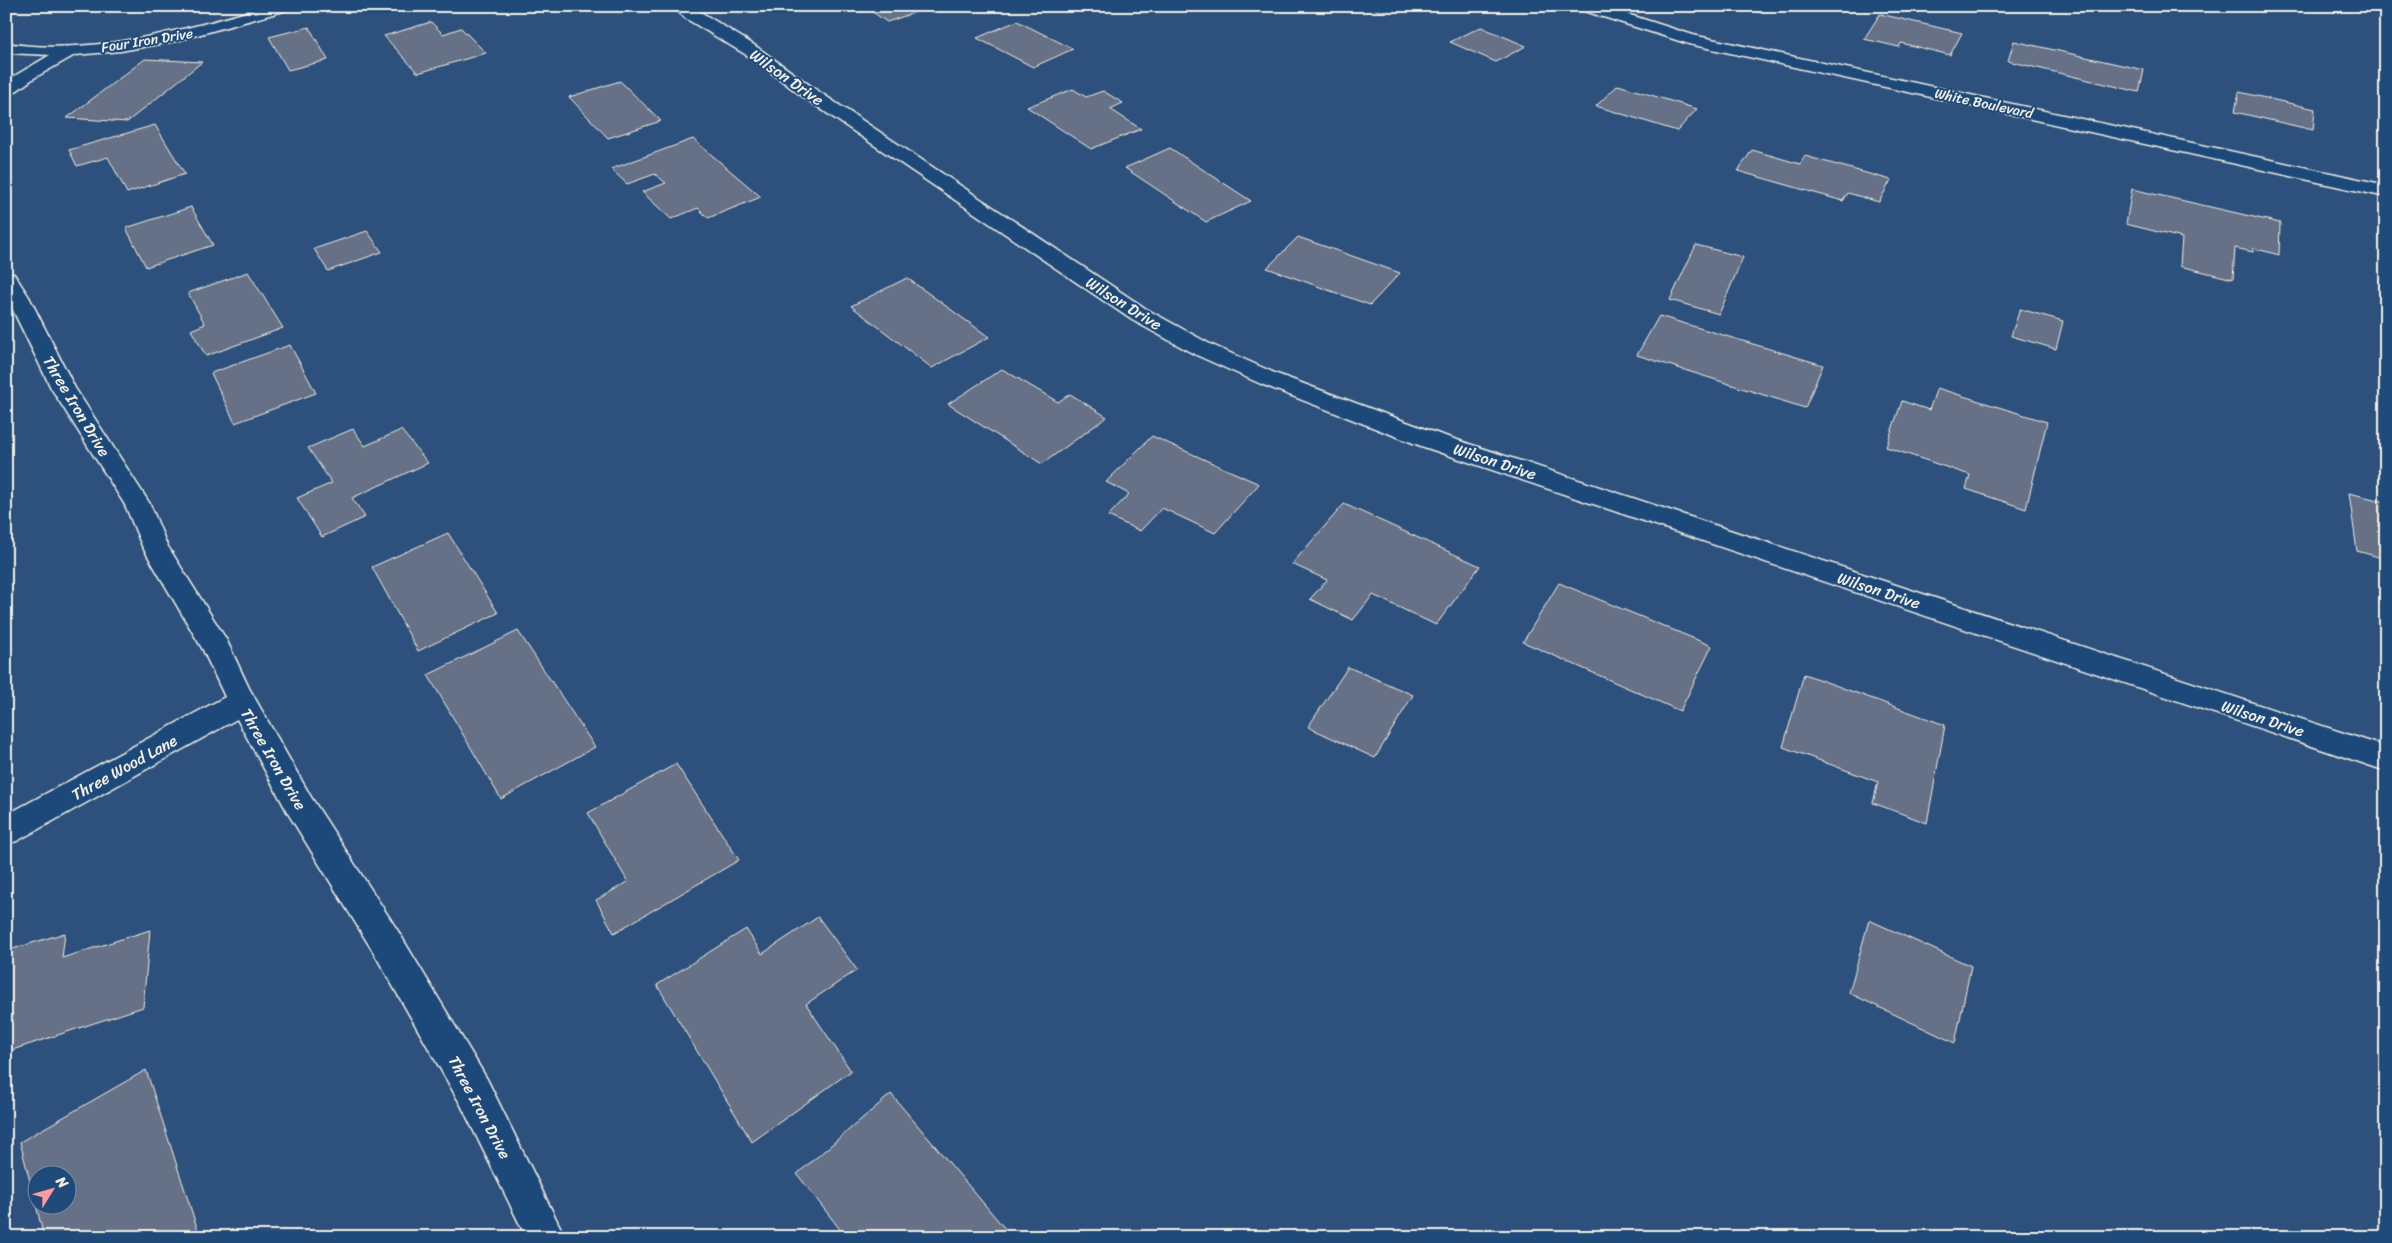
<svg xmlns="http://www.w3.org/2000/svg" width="2392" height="1243" font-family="Sriracha,sans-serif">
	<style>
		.building { fill: #666f86; stroke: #f4f1e8; fill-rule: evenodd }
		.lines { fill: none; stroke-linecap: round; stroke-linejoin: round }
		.minor-casing { stroke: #f4f1e8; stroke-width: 3 }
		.minor { fill: #1f4a7a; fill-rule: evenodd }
		.labels { text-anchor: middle; stroke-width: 4; stroke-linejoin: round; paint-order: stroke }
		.far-street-label { font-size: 14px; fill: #f4f1e8; stroke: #1f4a7a }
		.street-label { font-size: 16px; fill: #f4f1e8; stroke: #1f4a7a }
	</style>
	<rect width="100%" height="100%" fill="#2d517c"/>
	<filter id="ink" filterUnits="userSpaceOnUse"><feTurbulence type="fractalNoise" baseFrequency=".02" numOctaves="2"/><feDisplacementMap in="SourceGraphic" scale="10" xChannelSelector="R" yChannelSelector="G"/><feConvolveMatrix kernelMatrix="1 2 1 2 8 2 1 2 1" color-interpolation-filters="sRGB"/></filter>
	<g filter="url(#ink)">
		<!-- building -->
		<g class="building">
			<polygon points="864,6 925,6 928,8 887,22"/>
			<polygon points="1369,6 1395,6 1381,12"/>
			<polygon points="1735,6 1769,6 1762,13"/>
			<polygon points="1880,14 1962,33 1950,55 1901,43 1899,47 1864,39"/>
			<polygon points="1017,21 1073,49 1033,67 977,38"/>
			<polygon points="431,22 443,34 461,28 486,53 418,73 384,36"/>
			<polygon points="309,27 328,60 288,70 269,37"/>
			<polygon points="1481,27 1526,46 1496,62 1450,42"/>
			<polygon points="2014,41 2144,70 2139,92 2008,61"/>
			<polygon points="145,59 202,62 127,122 67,118"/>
			<polygon points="620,81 661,121 608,138 569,97"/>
			<polygon points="1618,85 1697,109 1677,131 1596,106"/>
			<polygon points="1073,89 1086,97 1103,91 1123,103 1110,109 1141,129 1091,149 1027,107"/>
			<polygon points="2239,92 2315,109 2313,130 2235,112"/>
			<polygon points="155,125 185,174 127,193 108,157 77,166 69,150"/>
			<polygon points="693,139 761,197 708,218 698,208 671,219 642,192 666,183 655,174 627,184 611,169"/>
			<polygon points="1170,148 1251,201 1206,222 1125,168"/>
			<polygon points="1752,150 1800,164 1805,156 1891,180 1879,202 1848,193 1843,201 1738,171"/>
			<polygon points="2132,189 2280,223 2279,255 2253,248 2253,252 2235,248 2233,279 2180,266 2182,238 2126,224"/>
			<polygon points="191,207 213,245 146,267 126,228"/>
			<polygon points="367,231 382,252 328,271 314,249"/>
			<polygon points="1298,237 1400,273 1370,305 1267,268"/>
			<polygon points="1696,245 1743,257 1719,314 1670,300"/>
			<polygon points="248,272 283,328 206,356 191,330 205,324 188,293"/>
			<polygon points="907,278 989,337 932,368 851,306"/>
			<polygon points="2020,309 2063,321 2056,349 2011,336"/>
			<polygon points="1659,316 1823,365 1805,408 1637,355"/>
			<polygon points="290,345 316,393 235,423 211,373"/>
			<polygon points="1002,369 1058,402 1070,394 1107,417 1042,464 948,404"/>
			<polygon points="1937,388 2047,422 2026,509 1966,489 1970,475 1886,447 1902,401 1929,410"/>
			<polygon points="353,429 365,446 401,430 428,463 352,498 365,517 322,537 297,498 332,483 308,448"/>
			<polygon points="1152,436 1259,484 1215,533 1162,508 1140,531 1108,516 1129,494 1106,482"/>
			<polygon points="2349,493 2386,502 2386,559 2357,551"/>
			<polygon points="1344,504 1480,566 1436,625 1373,595 1353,620 1310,599 1327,580 1292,564"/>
			<polygon points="448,533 498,613 418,651 372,567"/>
			<polygon points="1559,583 1712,646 1680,711 1523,642"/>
			<polygon points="518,631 595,747 501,799 428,675"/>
			<polygon points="1348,667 1413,695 1375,758 1308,727"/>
			<polygon points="1804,674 1945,725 1927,823 1873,803 1878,782 1783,747"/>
			<polygon points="676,764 739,860 614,933 596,900 628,882 588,813"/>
			<polygon points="818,917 857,970 806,1004 851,1071 752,1142 657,985 746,929 762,954"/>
			<polygon points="1869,920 1971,966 1955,1043 1849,993"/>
			<polygon points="150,930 143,1007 6,1052 6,951 65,933 62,958"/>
			<path d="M146,1070L200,1237H44L20,1142ZM38,1176H68V1206H38Z"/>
			<polygon points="891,1094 1012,1237 846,1237 797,1174"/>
		</g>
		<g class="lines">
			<!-- minor casing -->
			<g class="minor-casing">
				<g id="minor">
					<path d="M267,6H293L291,9L176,41L121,51L75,55L34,78L12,94L6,95V81L50,55L6,53V43C87,57 190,29 267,6Z"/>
					<polygon points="672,6 691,6 754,45 818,91 1148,310 1210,344 1277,374 1439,434 2386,747 2386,771 1421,446 1261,384 1194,354 1132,320 806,99 753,59 685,18"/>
					<polygon points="1576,6 1602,6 1693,35 2386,185 2386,197 1689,44 1578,9"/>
					<polygon points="6,273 14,274 29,297 75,388 150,504 167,545 226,639 249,688 311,797 398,931 487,1079 565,1237 526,1237 461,1105 374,953 289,815 237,719 17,841 6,844 6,815 225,697 203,650 142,546 125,505 51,388 6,296"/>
				</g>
			</g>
			<!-- minor -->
			<use href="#minor" class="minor"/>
		</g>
	</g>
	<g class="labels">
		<!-- far-street labels -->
		<g class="far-street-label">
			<text transform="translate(147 40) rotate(-9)" y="5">Four Iron Drive</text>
			<text transform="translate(1984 103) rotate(12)" y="5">White Boulevard</text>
		</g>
		<!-- street labels -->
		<g class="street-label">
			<text transform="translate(787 77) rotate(35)" y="6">Wilson Drive</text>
			<text transform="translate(1124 303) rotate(32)" y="6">Wilson Drive</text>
			<text transform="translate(77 406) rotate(59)" y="6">Three Iron Drive</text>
			<text transform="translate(1495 461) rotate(18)" y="6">Wilson Drive</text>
			<text transform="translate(1879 590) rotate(18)" y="6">Wilson Drive</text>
			<text transform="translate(2263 718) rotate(18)" y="6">Wilson Drive</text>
			<text transform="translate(274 759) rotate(60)" y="6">Three Iron Drive</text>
			<text transform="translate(124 767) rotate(-29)" y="6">Three Wood Lane</text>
			<text transform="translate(480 1107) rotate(62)" y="6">Three Iron Drive</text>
		</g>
	</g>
	<!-- margin -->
	<rect width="2392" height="1243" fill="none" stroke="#1f4a7a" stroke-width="25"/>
	<rect x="12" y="12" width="2367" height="1218" fill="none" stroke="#f4f1e8" stroke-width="2" filter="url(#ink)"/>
	<!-- north arrow -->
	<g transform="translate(52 1190) rotate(53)"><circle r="24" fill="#1f4a7a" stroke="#748da6"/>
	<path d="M0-4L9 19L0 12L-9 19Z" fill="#ff9aa2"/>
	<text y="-8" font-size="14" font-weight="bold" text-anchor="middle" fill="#f4f1e8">N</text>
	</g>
</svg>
